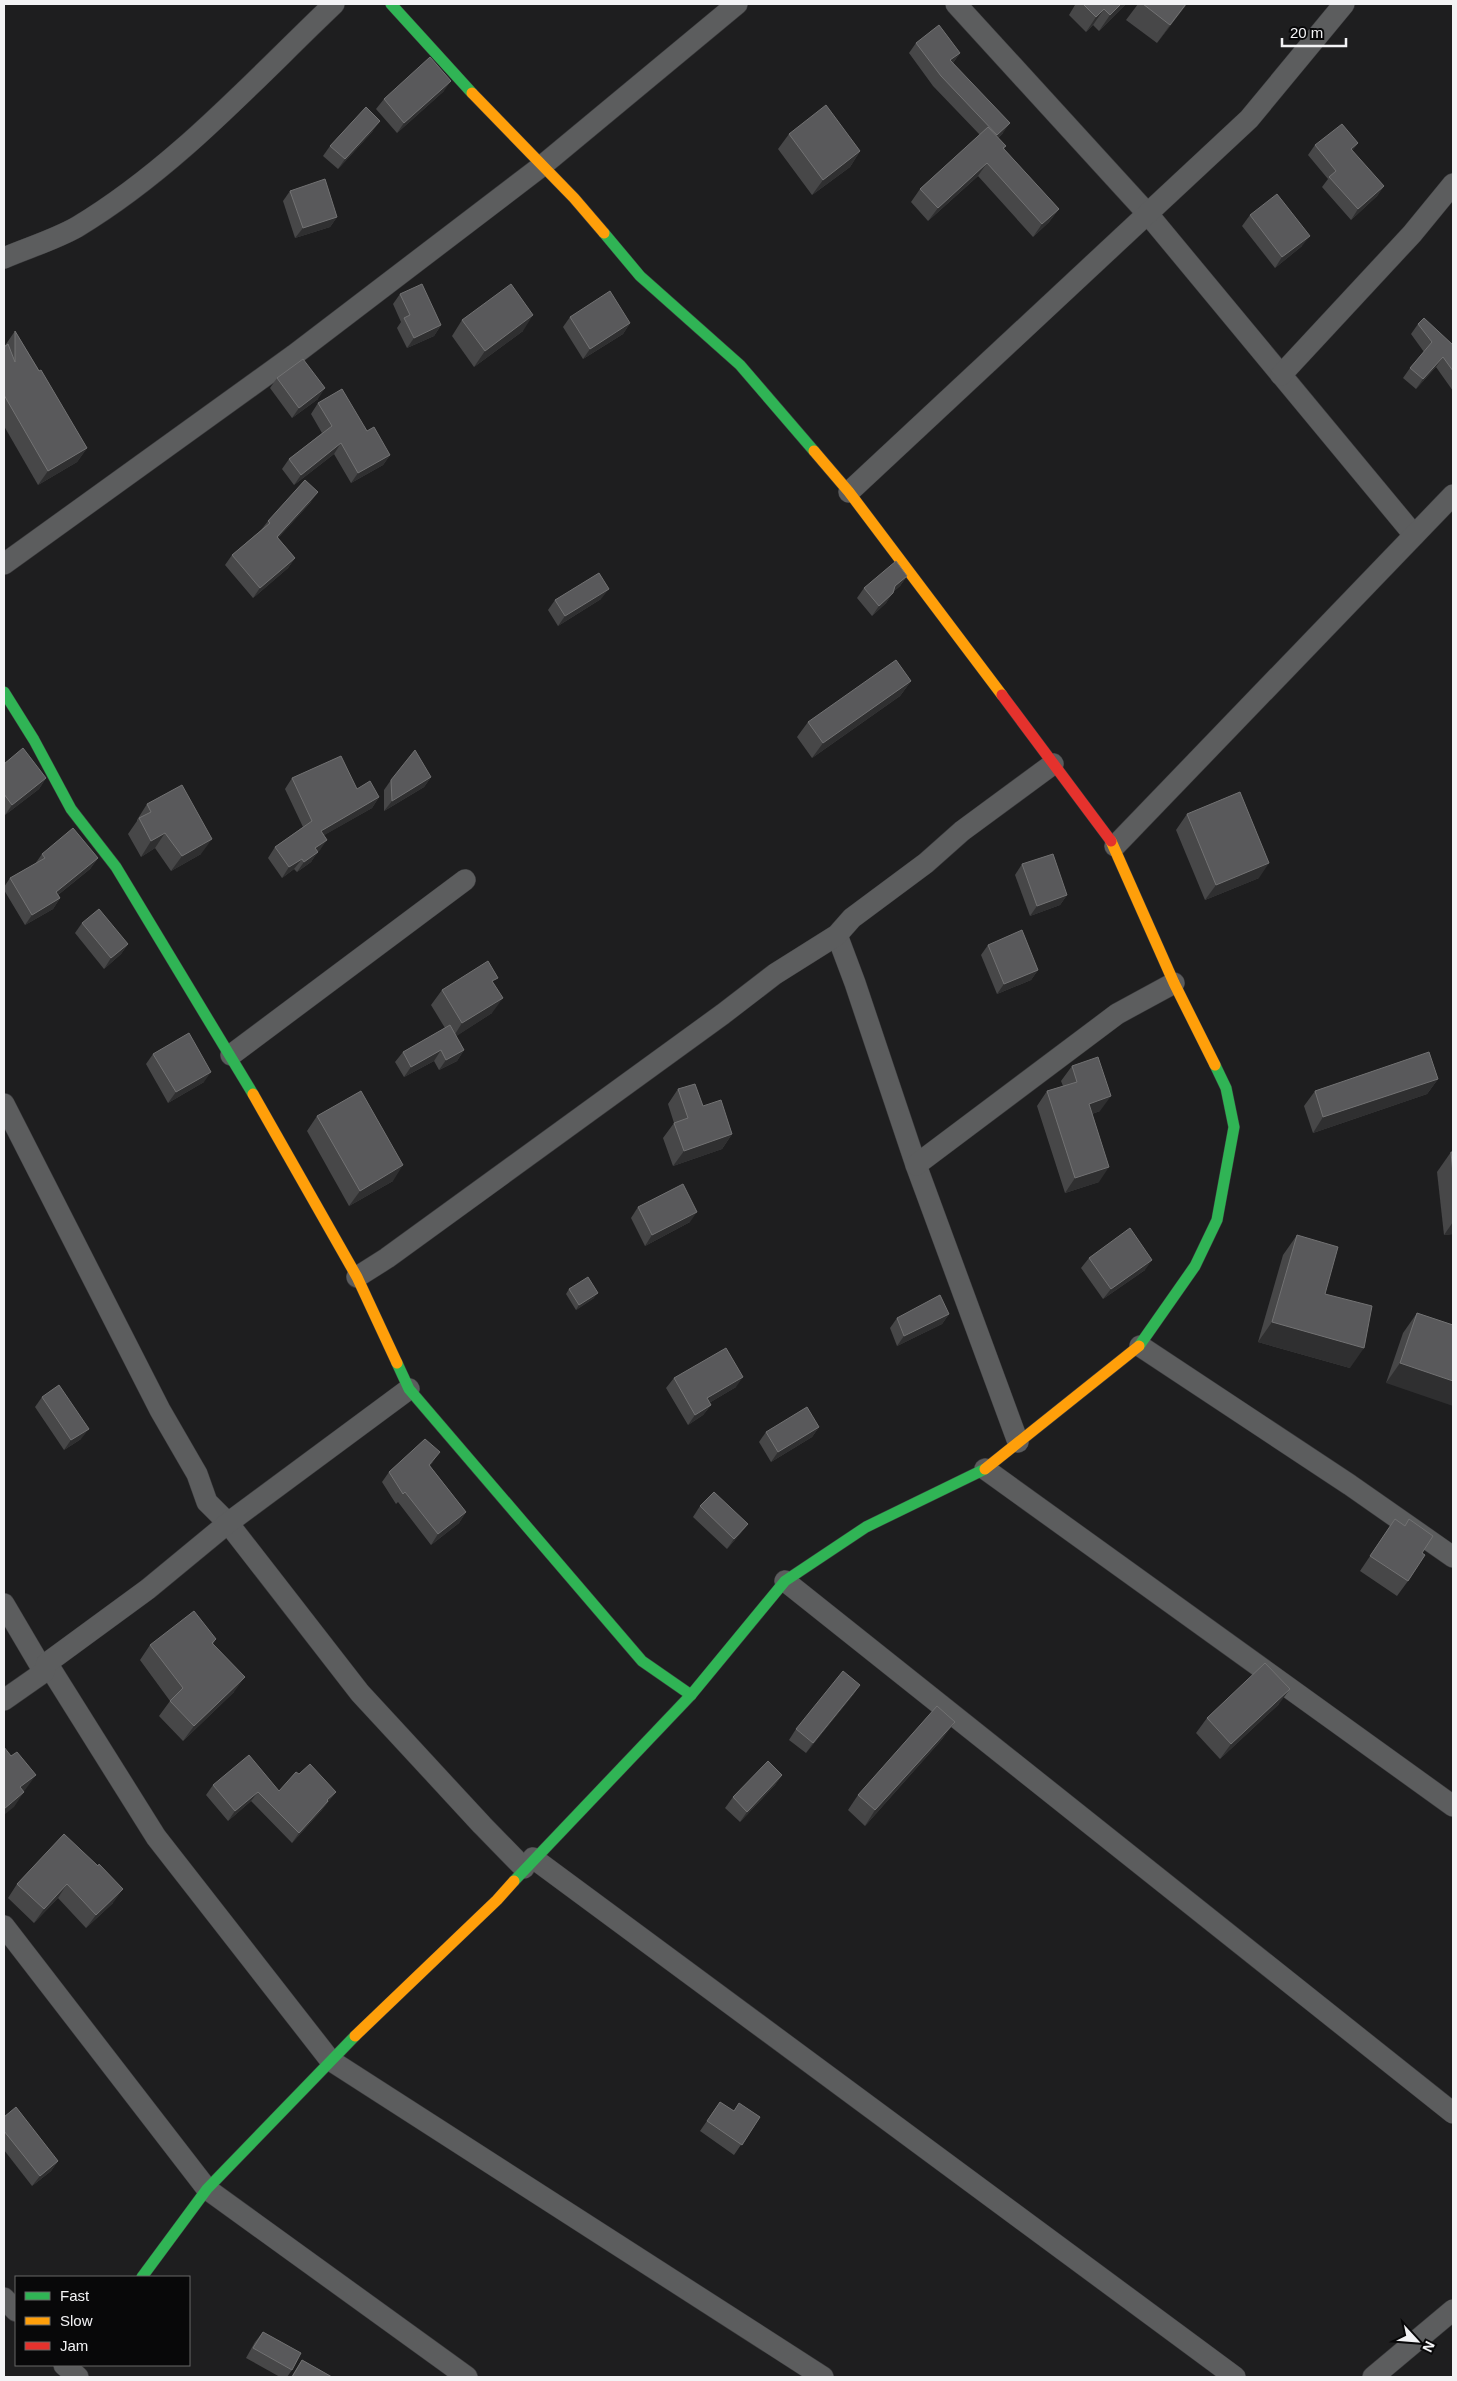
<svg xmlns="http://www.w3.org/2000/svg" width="1457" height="2381" font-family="Helvetica,sans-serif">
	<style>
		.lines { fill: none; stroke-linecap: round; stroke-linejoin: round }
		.street-casing { stroke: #3a3a3c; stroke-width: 22 }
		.fast-casing { stroke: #3a3a3c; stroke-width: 12 }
		.slow-casing { stroke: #3a3a3c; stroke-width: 12 }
		.jam-casing { stroke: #3a3a3c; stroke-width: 12 }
		.street { stroke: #5c5d5e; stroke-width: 21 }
		.fast { stroke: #30b455; stroke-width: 11 }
		.slow { stroke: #ff9f0a; stroke-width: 11 }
		.jam { stroke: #e5322d; stroke-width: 11 }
		.wall { fill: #474748 }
		.shaded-wall { fill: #2f2f30 }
		.building { fill: #59595b; stroke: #727273 }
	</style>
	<rect width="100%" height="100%" fill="#1e1e1f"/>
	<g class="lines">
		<!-- street casing -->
		<g class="street-casing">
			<g id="street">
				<polyline points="956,4 1147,213 1414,535"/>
				<path d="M4,258C27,248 54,240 77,227C175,168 252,82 334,4"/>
				<polyline points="1281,375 1412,234 1453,184"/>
				<polyline points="849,492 1249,119 1344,4"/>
				<polyline points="4,564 294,355 543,165 737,4"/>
				<polyline points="1115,846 1453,495"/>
				<polyline points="837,935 855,983 916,1165 1018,1442"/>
				<polyline points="231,1055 465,880"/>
				<polyline points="4,1104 160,1410 197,1474 207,1502 228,1523 360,1693 482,1825 524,1868"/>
				<polyline points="916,1165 1117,1014 1174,983"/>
				<polyline points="357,1277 387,1258 723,1014 775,974 837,935 852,918 926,863 962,831 1053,764"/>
				<polyline points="1140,1346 1350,1485 1453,1557"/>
				<polyline points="985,1469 1453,1806"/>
				<polyline points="785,1581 1453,2113"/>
				<polyline points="4,1604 44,1672"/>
				<polyline points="47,1663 156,1837 330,2060 823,2377"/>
				<polyline points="4,1700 44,1672 47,1663 148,1589 228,1523 409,1389"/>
				<polyline points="533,1858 1235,2377"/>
				<polyline points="4,1926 207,2189 467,2377"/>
				<polyline points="4,2298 16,2311"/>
				<polyline points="64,2365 78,2377"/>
				<polyline points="1373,2377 1453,2310"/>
			</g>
		</g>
		<!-- fast casing -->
		<g class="fast-casing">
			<g id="fast">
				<polyline points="391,4 472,93"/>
				<polyline points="604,233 640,276 740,365 814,451"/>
				<polyline points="4,692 34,740 71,809 116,867 253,1094"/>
				<polyline points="1139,1346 1195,1266 1217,1220 1234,1127 1226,1088 1215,1065"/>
				<polyline points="397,1363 409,1389 642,1661 691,1695"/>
				<polyline points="514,1881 691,1695 785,1581 866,1527 985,1469"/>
				<polyline points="142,2277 207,2189 355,2036"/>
			</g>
		</g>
		<!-- slow casing -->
		<g class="slow-casing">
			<g id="slow">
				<polyline points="472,93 574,198 604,233"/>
				<polyline points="814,451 849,492 1002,695"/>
				<polyline points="1111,841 1174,983 1215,1065"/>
				<polyline points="253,1094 357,1277 397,1363"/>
				<polyline points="985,1469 1139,1346"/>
				<polyline points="355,2036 497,1900 514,1881"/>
			</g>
		</g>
		<!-- jam casing -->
		<g class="jam-casing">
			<polyline id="jam" points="1002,695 1111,841"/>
		</g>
		<!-- street -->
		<use href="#street" class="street"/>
		<!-- fast -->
		<use href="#fast" class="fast"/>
		<!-- slow -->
		<use href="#slow" class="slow"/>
		<!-- jam -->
		<use href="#jam" class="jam"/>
	</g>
	<!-- wall -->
	<g class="wall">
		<polygon points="1074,4 1126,4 1099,31 1093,25 1086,32 1069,15 1075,5"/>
		<polygon points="1138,4 1187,4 1157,43 1126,20"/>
		<polygon points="916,43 960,53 953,63 1003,133 998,138 1006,146 1004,149 1059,209 1049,222 1033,237 978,176 928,221 911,202 920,189 980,135 933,86 909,53"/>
		<polygon points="444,91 397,133 376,109 384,99"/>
		<polygon points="373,131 338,169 323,156 330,146"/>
		<polygon points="789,134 860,151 850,167 812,195 778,149"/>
		<polygon points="1358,143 1352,151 1384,186 1377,196 1351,220 1322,187 1328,179 1308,155 1315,145"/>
		<polygon points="290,191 337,217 330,227 295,238 283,201"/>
		<polygon points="1250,215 1302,246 1275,268 1242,226"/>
		<polygon points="400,294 441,325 434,336 407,348 397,328 401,322 393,304"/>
		<polygon points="570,317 630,323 623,334 583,359 563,327"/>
		<polygon points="462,320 523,331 474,367 452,336"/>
		<polygon points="1418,324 1453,345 1453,391 1436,367 1416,389 1403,378 1410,368 1424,352 1411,334"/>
		<polygon points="15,331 87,448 77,462 38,485 4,426 4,347"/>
		<polygon points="277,378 318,399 292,418 270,388"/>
		<polygon points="318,403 367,431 390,455 383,465 351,483 334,454 294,485 282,469 289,459 322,433 311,414"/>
		<polygon points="311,502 278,538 295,558 288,568 253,598 225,565 232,555 261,530 268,521"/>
		<polygon points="907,576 900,586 893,592 886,603 872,616 857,598 864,588"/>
		<polygon points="601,599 558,626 548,610 555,600"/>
		<polygon points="911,681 900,696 812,758 797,737 808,722"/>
		<polygon points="4,764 46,778 39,789 5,815 4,813"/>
		<polygon points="431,777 424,787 384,811 384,790 391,780"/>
		<polygon points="292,778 357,789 379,797 372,808 324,835 320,850 318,851 311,862 297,872 294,869 282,878 268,858 275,847 303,827 285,789"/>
		<polygon points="147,804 201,854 171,871 155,848 141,857 128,834 137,821 137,820"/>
		<polygon points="1187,814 1259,878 1205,900 1176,830"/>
		<polygon points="42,854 98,858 90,869 58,895 60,898 53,909 25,925 4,890 4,887 10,878 35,864"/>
		<polygon points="1022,864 1067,895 1060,905 1030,916 1015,875"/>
		<polygon points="82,923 128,944 121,954 104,969 75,933"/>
		<polygon points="988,945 1038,970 1031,980 997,994 981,955"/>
		<polygon points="494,983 492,1013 456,1036 464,1050 457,1061 439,1070 434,1061 404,1077 395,1062 403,1052 445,1028 431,1005 442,990"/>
		<polygon points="153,1054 204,1082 168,1103 146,1064"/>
		<polygon points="1072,1066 1100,1111 1092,1114 1099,1182 1065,1193 1037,1106 1047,1091 1063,1086 1061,1081"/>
		<polygon points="1438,1079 1427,1094 1313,1133 1304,1106 1315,1091"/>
		<polygon points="678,1089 703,1106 732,1134 722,1149 673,1166 663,1138 674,1123 668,1104"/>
		<polygon points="317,1116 393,1181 349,1206 307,1131"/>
		<polygon points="1451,1152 1453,1152 1453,1234 1444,1235 1437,1172"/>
		<polygon points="638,1207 690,1222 645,1246 631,1218"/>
		<polygon points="1297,1235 1325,1294 1350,1368 1258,1342 1283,1255"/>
		<polygon points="1089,1258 1145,1270 1103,1299 1081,1268"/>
		<polygon points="569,1289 594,1298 576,1310 566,1294"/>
		<polygon points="1417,1313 1453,1325 1386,1383 1403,1333"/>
		<polygon points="949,1314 942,1324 897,1346 890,1328 897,1318"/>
		<polygon points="674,1378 736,1387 709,1403 711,1405 703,1415 688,1425 666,1388"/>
		<polygon points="42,1397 81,1439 64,1450 35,1407"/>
		<polygon points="819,1427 812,1437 771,1462 759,1442 766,1432"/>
		<polygon points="433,1462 430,1466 466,1512 459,1523 431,1545 398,1502 396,1504 382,1482 389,1472"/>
		<polygon points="700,1506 748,1524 740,1534 727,1549 693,1517"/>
		<polygon points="1395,1519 1422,1553 1408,1581 1397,1596 1360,1571"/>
		<polygon points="216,1639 213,1644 234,1692 183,1741 159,1716 170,1701 140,1660 150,1645"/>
		<polygon points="860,1685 853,1695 806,1753 789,1740 796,1729"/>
		<polygon points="1279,1704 1220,1759 1196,1733 1207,1718"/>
		<polygon points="944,1737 865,1826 848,1810 858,1795"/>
		<polygon points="299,1774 336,1792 321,1811 292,1843 251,1801 228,1821 206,1795 213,1785 279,1791"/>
		<polygon points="782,1775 775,1785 740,1822 725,1808 733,1797"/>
		<polygon points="98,1866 113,1903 86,1928 58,1898 34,1923 8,1898 17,1884"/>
		<polygon points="720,2102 734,2111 760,2117 734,2155 700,2131"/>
		<polygon points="4,2117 58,2161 51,2171 32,2186 4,2150"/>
		<polygon points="263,2332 292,2370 287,2377 280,2377 246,2358 255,2342"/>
		<polygon points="302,2360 332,2377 291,2377"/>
	</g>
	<!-- shaded-wall -->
	<g class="shaded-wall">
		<polygon points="1121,4 1126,4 1099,31 1110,15"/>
		<polygon points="1186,4 1187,4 1157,43 1170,25"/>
		<polygon points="1104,9 1093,25 1086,32 1096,17"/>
		<polygon points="960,53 952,64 950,60"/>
		<polygon points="451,81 444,91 397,133 404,123"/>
		<polygon points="380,121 373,131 338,169 345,159"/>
		<polygon points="1010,123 1003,133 990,145 997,135"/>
		<polygon points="1358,143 1351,153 1351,149"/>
		<polygon points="860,151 850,167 812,195 823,180"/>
		<polygon points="987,163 978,176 928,221 938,208"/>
		<polygon points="1384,186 1377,196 1351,220 1358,209"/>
		<polygon points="1059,209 1049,222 1033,237 1042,224"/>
		<polygon points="337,217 330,227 295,238 303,228"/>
		<polygon points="1310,236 1302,246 1275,268 1282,257"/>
		<polygon points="533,315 523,331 474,367 485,351"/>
		<polygon points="630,323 623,334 583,359 590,349"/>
		<polygon points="441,325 434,336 407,348 414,338"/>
		<polygon points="1443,357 1436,367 1416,389 1423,379"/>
		<polygon points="325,388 318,399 292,418 299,408"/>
		<polygon points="341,443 334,454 294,485 301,475"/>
		<polygon points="87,448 77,462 38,485 48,471"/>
		<polygon points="390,455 383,465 351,483 358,473"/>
		<polygon points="318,492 311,502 270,547 277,537"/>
		<polygon points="295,558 288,568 253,598 260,588"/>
		<polygon points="907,576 900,586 888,596 895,586"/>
		<polygon points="609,589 601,599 558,626 565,616"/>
		<polygon points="893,593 886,603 872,616 879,606"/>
		<polygon points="911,681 900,696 812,758 823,743"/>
		<polygon points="431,777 424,787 384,811 392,801"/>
		<polygon points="46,778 39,789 5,815 12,805"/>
		<polygon points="379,797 372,808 314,841 321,831"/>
		<polygon points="165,833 155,848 141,857 151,841"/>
		<polygon points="212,839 201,854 171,871 182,856"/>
		<polygon points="327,840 320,850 308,858 315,848"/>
		<polygon points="318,852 311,862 297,872 304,862"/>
		<polygon points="98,858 90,869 49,902 56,892"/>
		<polygon points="302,859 294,869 282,878 289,867"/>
		<polygon points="1269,863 1259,878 1205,900 1216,885"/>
		<polygon points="1067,895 1060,905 1030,916 1037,906"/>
		<polygon points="60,898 53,909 25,925 32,915"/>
		<polygon points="128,944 121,954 104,969 111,958"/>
		<polygon points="1038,970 1031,980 997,994 1004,984"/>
		<polygon points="503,998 492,1013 452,1039 462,1023"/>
		<polygon points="441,1050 434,1061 404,1077 411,1067"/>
		<polygon points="464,1050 457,1061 439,1070 446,1060"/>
		<polygon points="211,1072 204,1082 168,1103 176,1092"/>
		<polygon points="1438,1079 1427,1094 1313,1133 1323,1117"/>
		<polygon points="1111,1096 1100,1111 1078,1119 1089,1104"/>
		<polygon points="732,1134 722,1149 673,1166 684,1151"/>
		<polygon points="403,1165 393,1181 349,1206 360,1191"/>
		<polygon points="1109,1167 1099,1182 1065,1193 1075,1178"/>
		<polygon points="697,1212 690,1222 645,1246 652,1235"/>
		<polygon points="1453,1222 1453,1234 1444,1235"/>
		<polygon points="1152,1260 1145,1270 1103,1299 1111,1289"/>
		<polygon points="598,1293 594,1298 576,1310 579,1305"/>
		<polygon points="949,1314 942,1324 897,1346 904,1336"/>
		<polygon points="1272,1322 1364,1348 1350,1368 1258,1342"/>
		<polygon points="1400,1363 1453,1381 1453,1406 1386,1383"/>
		<polygon points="743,1377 736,1387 699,1409 707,1398"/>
		<polygon points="711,1405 703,1415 688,1425 695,1415"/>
		<polygon points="819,1427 812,1437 771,1462 778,1452"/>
		<polygon points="89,1429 81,1439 64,1450 71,1440"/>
		<polygon points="440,1452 433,1462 422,1475 429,1465"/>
		<polygon points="466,1512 459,1523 431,1545 438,1534"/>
		<polygon points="748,1524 740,1534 727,1549 734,1539"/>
		<polygon points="245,1677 234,1692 183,1741 194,1726"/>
		<polygon points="860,1685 853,1695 806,1753 813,1743"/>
		<polygon points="1290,1689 1279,1704 1220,1759 1231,1744"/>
		<polygon points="955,1722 944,1737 865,1826 875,1810"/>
		<polygon points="36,1775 25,1790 10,1803 20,1787"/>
		<polygon points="782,1775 775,1785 740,1822 747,1812"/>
		<polygon points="24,1792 14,1807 4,1815 4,1809"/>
		<polygon points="258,1792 251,1801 228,1821 235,1811"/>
		<polygon points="336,1792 321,1811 292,1843 299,1833 327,1800"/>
		<polygon points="67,1884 58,1898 34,1923 44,1909"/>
		<polygon points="123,1889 113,1903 86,1928 96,1915"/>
		<polygon points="58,2161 51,2171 32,2186 40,2176"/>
	</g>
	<!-- building -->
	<g class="building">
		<polygon points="1083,4 1121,4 1110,15 1104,9 1096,17"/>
		<polygon points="1143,4 1186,4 1170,25"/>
		<polygon points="939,25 960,53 950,60 1010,123 997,135 941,76 916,43"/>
		<polygon points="430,57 451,81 404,123 384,99"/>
		<polygon points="826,105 860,151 823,180 789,134"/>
		<polygon points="366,107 380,121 345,159 330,146"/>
		<polygon points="1342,124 1358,143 1351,149 1384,186 1358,209 1329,177 1336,171 1315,145"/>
		<polygon points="988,127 1006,146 1003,148 1059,209 1042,224 987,163 938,208 920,189"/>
		<polygon points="325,179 337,217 303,228 290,191"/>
		<polygon points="1277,194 1310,236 1282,257 1250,215"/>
		<polygon points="422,284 441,325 414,338 404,318 410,315 400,294"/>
		<polygon points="511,284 533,315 485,351 462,320"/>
		<polygon points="610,291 630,323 590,349 570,317"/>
		<polygon points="1424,318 1453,345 1453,371 1443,357 1423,379 1410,368 1432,342 1418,324"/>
		<polygon points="15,331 39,371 41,370 87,448 48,471 4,395 4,347 8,344 15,362"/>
		<polygon points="303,359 325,388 299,408 277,378"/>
		<polygon points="342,389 367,431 374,427 390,455 358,473 341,443 301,475 289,459 332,426 318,403"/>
		<polygon points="305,480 318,492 277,537 295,558 260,588 232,555 270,523 268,521"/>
		<polygon points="896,561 907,576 895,586 893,593 879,606 864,588"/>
		<polygon points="599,573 609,589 565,616 555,600"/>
		<polygon points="896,660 911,681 823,743 808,722"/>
		<polygon points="23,748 46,778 12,805 4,794 4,764"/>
		<polygon points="415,750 431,777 392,801 391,780"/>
		<polygon points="341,756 357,789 370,781 379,797 321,831 327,840 315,848 318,852 304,862 302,859 289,867 275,847 312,821 292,778"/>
		<polygon points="182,785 212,839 182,856 165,833 151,841 139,818 151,812 147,804"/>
		<polygon points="1240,792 1269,863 1216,885 1187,814"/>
		<polygon points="73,828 98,858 56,892 60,898 32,915 10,878 45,858 42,854"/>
		<polygon points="1053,854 1067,895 1037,906 1022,864"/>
		<polygon points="99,909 128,944 111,958 82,923"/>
		<polygon points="1022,930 1038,970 1004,984 988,945"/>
		<polygon points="488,961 498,978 492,981 503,998 462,1023 442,990"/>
		<polygon points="450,1025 464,1050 446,1060 441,1050 411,1067 403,1052"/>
		<polygon points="189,1033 211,1072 176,1092 153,1054"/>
		<polygon points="1429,1052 1438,1079 1323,1117 1315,1091"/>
		<polygon points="1098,1057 1111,1096 1089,1104 1109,1167 1075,1178 1047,1091 1077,1082 1072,1066"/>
		<polygon points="695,1084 703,1106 721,1100 732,1134 684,1151 674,1123 688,1118 678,1089"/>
		<polygon points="361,1091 403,1165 360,1191 317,1116"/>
		<polygon points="1451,1152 1453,1152 1453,1174"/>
		<polygon points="683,1184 697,1212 652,1235 638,1207"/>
		<polygon points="1130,1228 1152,1260 1111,1289 1089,1258"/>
		<polygon points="1297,1235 1338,1247 1325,1294 1372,1306 1364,1348 1272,1322"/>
		<polygon points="588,1277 598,1293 579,1305 569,1289"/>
		<polygon points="940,1295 949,1314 904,1336 897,1318"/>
		<polygon points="1417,1313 1453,1325 1453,1381 1400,1363"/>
		<polygon points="726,1348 743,1377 707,1398 711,1405 695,1415 674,1378"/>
		<polygon points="59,1385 89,1429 71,1440 42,1397"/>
		<polygon points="807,1407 819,1427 778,1452 766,1432"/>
		<polygon points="425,1439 440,1452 429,1465 466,1512 438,1534 405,1492 403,1494 389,1472"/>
		<polygon points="714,1492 748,1524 734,1539 700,1506"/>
		<polygon points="1395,1519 1405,1526 1409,1519 1433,1536 1422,1553 1425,1555 1408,1581 1370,1556"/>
		<polygon points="194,1611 216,1639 212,1643 245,1677 194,1726 170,1701 183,1688 150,1645"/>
		<polygon points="1265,1663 1290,1689 1231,1744 1207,1718"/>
		<polygon points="843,1671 860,1685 813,1743 796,1729"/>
		<polygon points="937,1706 955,1722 875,1810 858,1795"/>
		<polygon points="4,1747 11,1756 17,1752 36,1775 20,1787 24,1792 4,1809"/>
		<polygon points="249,1755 279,1791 296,1772 299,1774 310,1764 336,1792 327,1800 328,1801 299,1833 258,1792 235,1811 213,1785"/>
		<polygon points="768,1761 782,1775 747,1812 733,1797"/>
		<polygon points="64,1834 98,1866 99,1864 123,1889 96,1915 67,1884 44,1909 17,1884"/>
		<polygon points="720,2102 734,2111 739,2103 760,2117 742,2145 707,2121"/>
		<polygon points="16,2107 58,2161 40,2176 4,2131 4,2117"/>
		<polygon points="263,2332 301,2353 292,2370 253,2348"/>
		<polygon points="302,2360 332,2377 292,2377"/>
	</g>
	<!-- border -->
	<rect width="1457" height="2381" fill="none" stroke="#f3f3f5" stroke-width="10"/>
	<!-- legend -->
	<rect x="15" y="2276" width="175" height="90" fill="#080809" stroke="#666667"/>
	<rect x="25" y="2292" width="25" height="8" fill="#30b455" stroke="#666667"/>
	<text x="60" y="2301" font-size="15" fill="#f3f3f5">Fast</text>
	<rect x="25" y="2317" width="25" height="8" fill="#ff9f0a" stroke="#666667"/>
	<text x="60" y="2326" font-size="15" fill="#f3f3f5">Slow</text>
	<rect x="25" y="2342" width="25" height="8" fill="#e5322d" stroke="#666667"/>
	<text x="60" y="2351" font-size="15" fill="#f3f3f5">Jam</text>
	<!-- north arrow -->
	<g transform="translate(1417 2341) rotate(116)" stroke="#080809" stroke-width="4" paint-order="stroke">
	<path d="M0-4L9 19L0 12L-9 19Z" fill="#f3f3f5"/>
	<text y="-8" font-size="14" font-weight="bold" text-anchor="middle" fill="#f3f3f5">N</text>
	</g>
	<!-- scale -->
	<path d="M1282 38v8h64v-8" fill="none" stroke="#f3f3f5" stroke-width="2.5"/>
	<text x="1290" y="38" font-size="15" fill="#f3f3f5" stroke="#080809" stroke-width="4" paint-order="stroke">20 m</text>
</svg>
